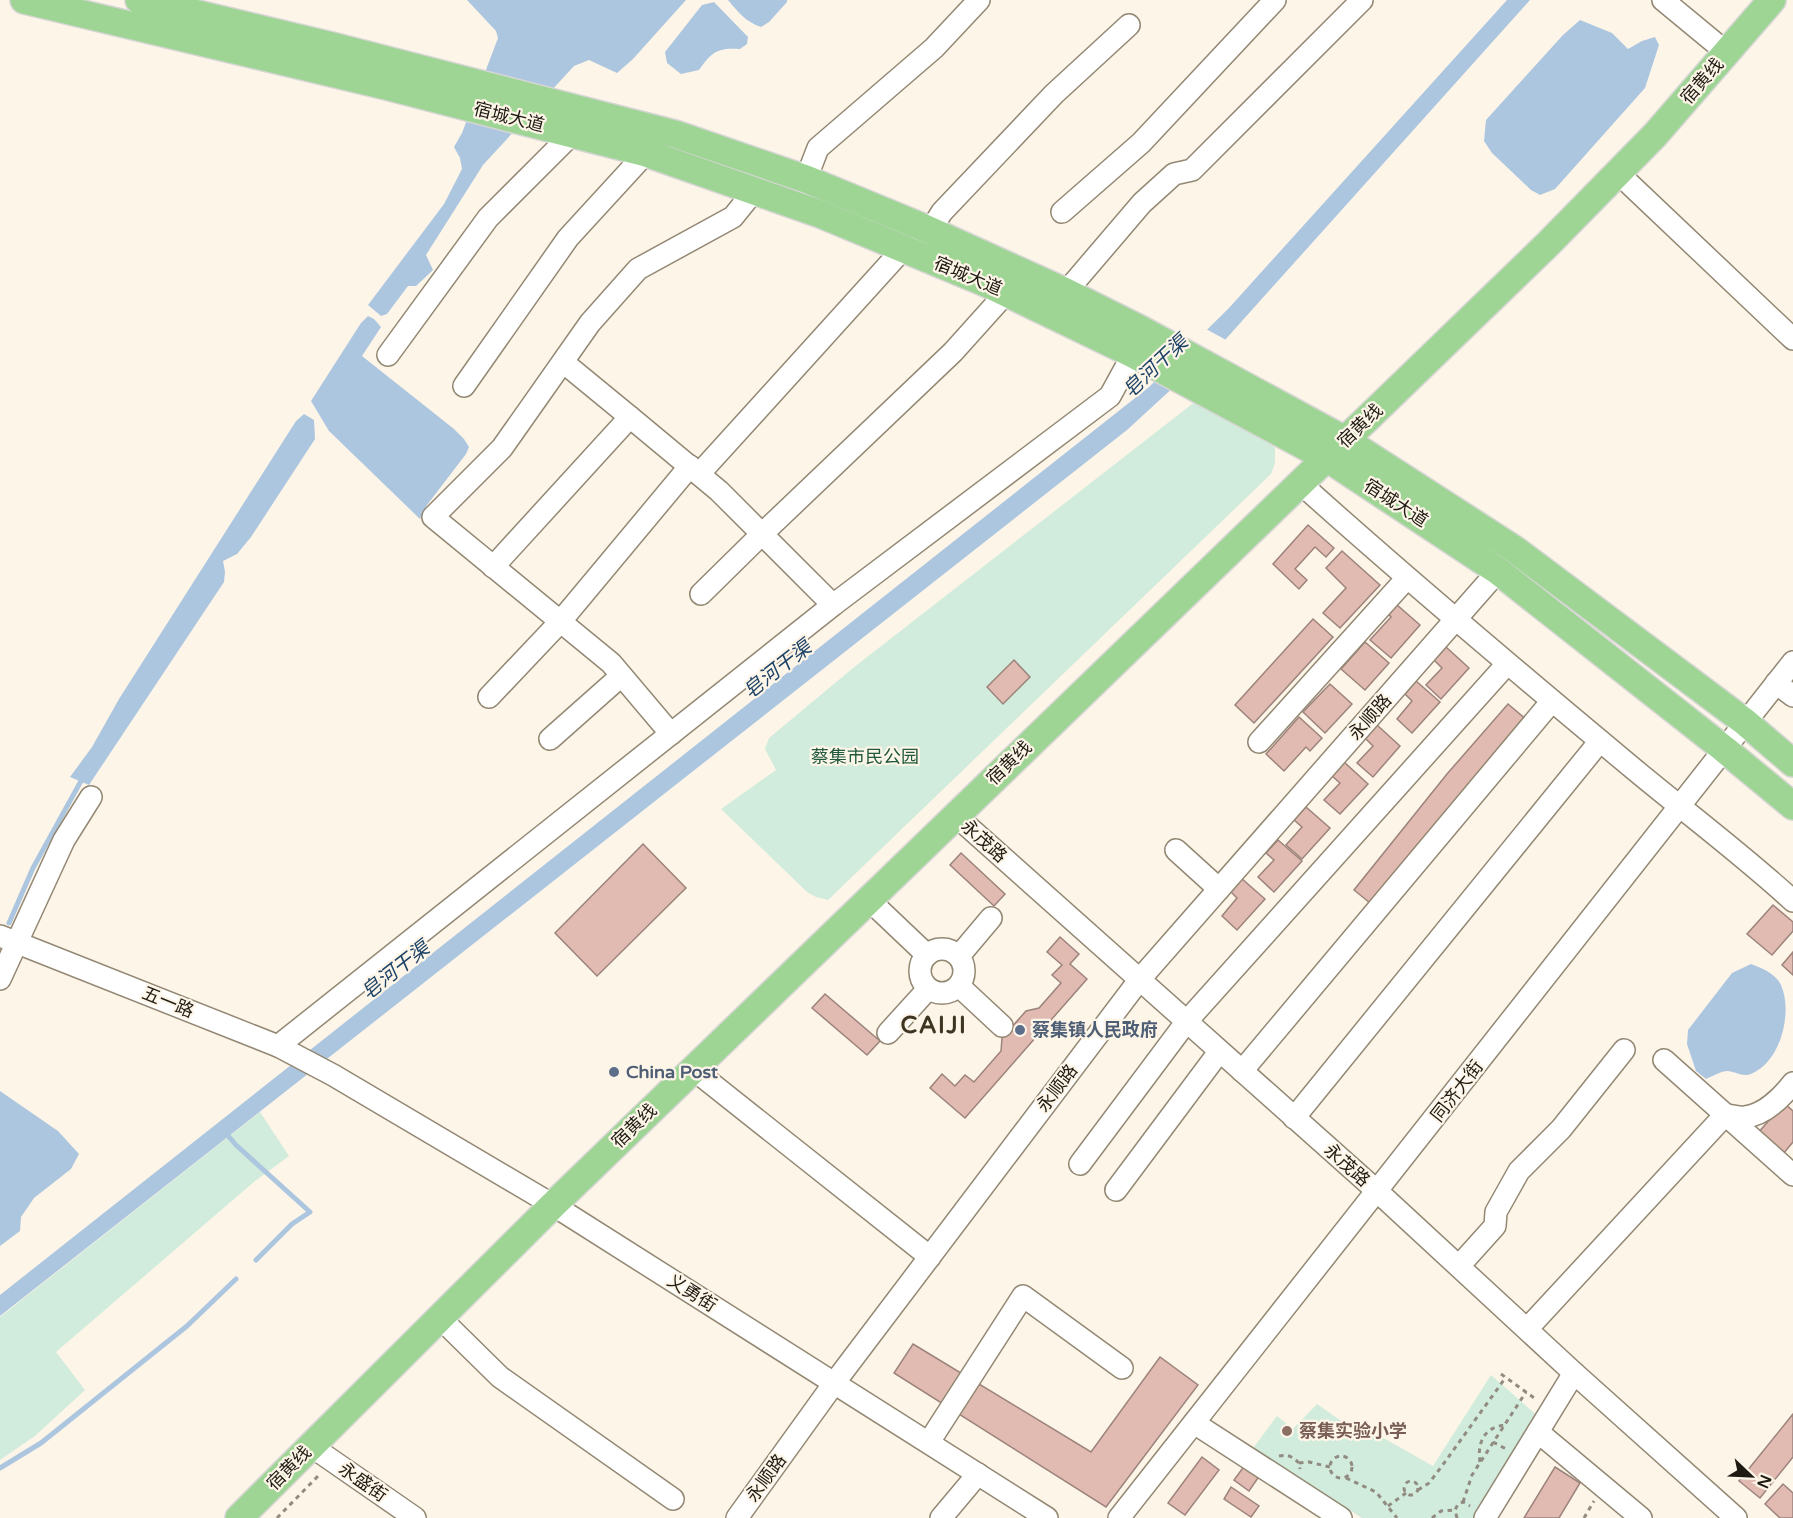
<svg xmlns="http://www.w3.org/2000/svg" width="1793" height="1518" font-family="'Varela Round','Noto Sans SC',sans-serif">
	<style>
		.green { fill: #d1ecdc }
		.water { fill: #adc6e0 }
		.pier { fill: #fdf5e8 }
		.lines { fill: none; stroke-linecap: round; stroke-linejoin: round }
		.stream { stroke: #adc6e0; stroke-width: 5 }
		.building { fill: #e1bbb1; stroke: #9c837c; stroke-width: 1.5 }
		.minor-casing { stroke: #938873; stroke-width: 24 }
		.major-casing { stroke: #d7d6d5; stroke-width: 30 }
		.path { stroke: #918b81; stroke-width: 3; stroke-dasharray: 4.5 4.5; stroke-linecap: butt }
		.minor { stroke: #fff; stroke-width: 21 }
		.major { stroke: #9ed595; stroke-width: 27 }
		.service-dot { fill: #5c6f8a; stroke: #fdf5e8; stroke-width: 2 }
		.education-dot { fill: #8d6e63; stroke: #fdf5e8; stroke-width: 2 }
		.labels { text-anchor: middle; stroke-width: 4.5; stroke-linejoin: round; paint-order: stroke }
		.street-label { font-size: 18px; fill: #1f1b13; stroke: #fdf5e8 }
		.park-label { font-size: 18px; fill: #20593e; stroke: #fdf5e8 }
		.service-label { font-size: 18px; font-weight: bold; fill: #4e5e75; stroke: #fdf5e8; text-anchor: start }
		.education-label { font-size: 18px; font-weight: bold; fill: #785e54; stroke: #fdf5e8; text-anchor: start }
		.water-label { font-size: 20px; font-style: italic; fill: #1d4367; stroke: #fdf5e8 }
		.district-label { font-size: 24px; font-weight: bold; letter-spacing: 1.5px; fill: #3e3422; stroke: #fdf5e8 }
	</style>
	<rect width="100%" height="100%" fill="#fdf5e8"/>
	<!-- green -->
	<g class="green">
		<polygon points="1196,401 1263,438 1275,448 1275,463 1271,474 828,900 816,897 807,892 721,809 776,770 765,749 769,738 853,668"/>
		<polygon points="260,1112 289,1156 255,1181 56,1352 85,1390 35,1436 0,1460 0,1317"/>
		<polygon points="1491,1375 1540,1418 1478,1518 1362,1518 1253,1448 1277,1416 1293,1429 1317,1404 1367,1439 1373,1432 1433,1466"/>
	</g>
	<!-- water -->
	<g class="water">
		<polygon points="467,0 686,0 633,59 617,73 589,60 574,66 483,165 426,255 433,270 416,286 408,286 387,314 381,316 368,305 444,204 462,169 460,158 454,147 462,133 498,38 496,31"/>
		<path d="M728,0H787V2L769,22L761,27C746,22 738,12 728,0Z"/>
		<polygon points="1507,0 1530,0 1225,340 1127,430 0,1316 0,1295 1149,387 1229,308"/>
		<path d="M714,2L748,37L747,44L740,49C717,47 711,53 699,70L681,74L667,63L665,52L702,5Z"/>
		<polygon points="1580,20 1612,33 1628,49 1642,41 1655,37 1659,45 1645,88 1555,189 1540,195 1531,190 1492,153 1484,141 1486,120 1563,35"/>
		<polygon points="368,316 374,319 381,327 362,356 454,429 464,439 469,447 466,454 427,505 420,519 329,431 311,401 361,323"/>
		<polygon points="304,414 314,420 315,439 251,537 237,554 223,561 225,572 224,582 89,785 70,777 92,747 119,699 296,421"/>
		<path d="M1751,964C1762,968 1776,974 1781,985C1793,1012 1781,1062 1751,1074C1743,1077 1736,1072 1728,1071C1721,1071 1713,1076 1706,1079L1696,1071L1687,1044L1688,1030L1732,973Z"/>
		<polygon points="0,1091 58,1131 79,1154 71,1169 34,1198 21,1217 20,1231 0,1246"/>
	</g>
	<!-- pier -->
	<polygon class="pier" points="1204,328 1228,341 1178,387 1156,375"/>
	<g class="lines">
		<!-- stream -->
		<g class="stream">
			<polyline points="9,923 33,868 81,781"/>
			<polyline points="225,1132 236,1145 310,1212 292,1224 256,1260"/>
			<polyline points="0,1468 41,1443 187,1326 236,1279"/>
		</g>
	</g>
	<!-- building -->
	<g class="building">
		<polygon points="1308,525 1334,548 1326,557 1315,547 1295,569 1307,580 1299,589 1273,564"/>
		<polygon points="1342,551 1380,585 1340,628 1323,613 1346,588 1326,568"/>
		<polygon points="1396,604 1420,625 1391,658 1370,640 1391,617 1388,613"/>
		<polygon points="1313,619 1333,637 1254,723 1235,705"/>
		<polygon points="1365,642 1389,663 1365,690 1341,669"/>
		<polygon points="1446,647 1469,668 1441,699 1426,685 1442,668 1434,660"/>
		<polygon points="1014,660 1030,677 1003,704 987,687"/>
		<polygon points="1416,681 1440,702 1412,733 1397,719 1412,701 1405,694"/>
		<polygon points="1330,684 1352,704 1325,733 1303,712"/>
		<polygon points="1508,704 1527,720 1375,907 1354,890 1447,774"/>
		<polygon points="1299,717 1322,738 1310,751 1306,747 1284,771 1266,754"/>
		<polygon points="1377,725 1400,746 1373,777 1357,763 1373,746 1365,738"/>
		<polygon points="1344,762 1368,784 1340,814 1324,800 1340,783 1332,776"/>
		<polygon points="1306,807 1330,828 1302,859 1286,845 1302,827 1294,820"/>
		<polygon points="1278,840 1302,861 1274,892 1258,877 1274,860 1266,853"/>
		<polygon points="643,844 686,888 597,976 555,933"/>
		<polygon points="961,853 1005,894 994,906 950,865"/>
		<polygon points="1241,878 1265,899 1237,930 1222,916 1237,898 1230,891"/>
		<polygon points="1773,905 1793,922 1793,931 1772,955 1747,934"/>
		<polygon points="1060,937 1079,954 1070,964 1087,979 965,1118 930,1088 942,1074 955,1086 965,1075 974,1082 1001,1051 1002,1038 1026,1011 1039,1008 1061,983 1052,975 1062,965 1047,952"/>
		<polygon points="1793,952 1793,975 1782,965"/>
		<polygon points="825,994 880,1041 867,1055 812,1008"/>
		<polygon points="1784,1103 1793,1111 1793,1142 1783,1154 1758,1133"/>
		<polygon points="913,1344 1091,1452 1160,1357 1198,1385 1106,1507 894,1373"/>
		<polygon points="1793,1414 1793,1457 1760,1498 1739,1481"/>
		<polygon points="1202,1457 1219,1470 1185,1515 1168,1503"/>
		<polygon points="1245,1465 1260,1475 1249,1491 1234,1480"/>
		<polygon points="1555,1467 1580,1483 1559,1518 1524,1518"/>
		<polygon points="1783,1484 1793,1493 1793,1518 1780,1518 1765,1504"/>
		<polygon points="1231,1487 1259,1506 1251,1517 1224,1499"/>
	</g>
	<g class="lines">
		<!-- minor casing -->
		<g class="minor-casing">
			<g id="minor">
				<polyline points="1663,0 1726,52"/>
				<polyline points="1618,173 1793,339"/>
				<polyline points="806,179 818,148 934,48 979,0"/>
				<polyline points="1062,212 1141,143 1275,0"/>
				<polyline points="930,231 942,212 1054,94 1129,25"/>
				<polyline points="1066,292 1142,203 1174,174 1192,170 1362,0"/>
				<polyline points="388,355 488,218 572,134"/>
				<polyline points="563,362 630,417"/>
				<polyline points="464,386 568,238 646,153"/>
				<polyline points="699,474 903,249"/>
				<path d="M1300,483C1410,582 1522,676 1635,770C1688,814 1743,855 1793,901"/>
				<polyline points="493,567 630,417 719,491 833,605"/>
				<polyline points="701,594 762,534 953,352 1006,293"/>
				<polyline points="1776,683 1793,696"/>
				<polyline points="489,697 560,622 690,466"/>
				<polyline points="671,734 611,663 433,517 502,448 590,323 638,269 733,217 754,191"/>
				<polyline points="550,739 621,676"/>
				<polyline points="1259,742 1407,578"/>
				<polyline points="955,815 1377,1191 1574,1373 1736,1518"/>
				<polyline points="1176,850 1219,889"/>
				<polyline points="868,899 927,955"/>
				<polyline points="0,936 278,1046 333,1075 553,1205 1047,1518"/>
				<circle cx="942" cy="971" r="22"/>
				<polyline points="959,956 991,918"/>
				<polyline points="0,979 64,840 91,797"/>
				<polyline points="959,986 1002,1026"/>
				<polyline points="888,1033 928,989"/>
				<polyline points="278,1046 833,605 1110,396 1133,354"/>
				<polyline points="1664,1060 1793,1175"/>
				<polyline points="693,1069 930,1257"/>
				<polyline points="1242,1071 1552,701"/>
				<polyline points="1294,1118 1600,741"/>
				<polyline points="1080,1164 1187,1021 1507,664"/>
				<polyline points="1116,1190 1219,1052"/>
				<polyline points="1459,1266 1495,1226 1496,1212 1519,1171 1561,1129 1624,1050"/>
				<polyline points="440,1318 500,1377 673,1499"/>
				<path d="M1527,1329L1725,1115C1731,1115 1739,1118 1745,1117C1764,1115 1782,1097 1793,1083"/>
				<polyline points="1194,1423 1341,1518"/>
				<polyline points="1538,1432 1641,1518"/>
				<polyline points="929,1442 1023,1296 1122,1368"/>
				<polyline points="311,1446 415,1518"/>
				<polyline points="737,1518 835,1382 1140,979 1498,571"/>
				<polyline points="941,1518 978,1474"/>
				<polyline points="1119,1518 1793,662"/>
				<polyline points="1485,1518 1574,1373"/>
			</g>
		</g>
		<!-- major casing -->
		<g class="major-casing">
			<g id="major">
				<polyline points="24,0 386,86 646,153 820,214 988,284 1133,354 1327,458 1498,571 1724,749 1793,806"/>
				<polyline points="139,0 332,46 675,134 806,179 920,226 1066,292 1142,330 1345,440 1514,549 1745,722 1793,763"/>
				<polyline points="239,1518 553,1205 1547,245 1655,135 1772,0"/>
			</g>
		</g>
		<!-- path -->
		<g class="path">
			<polyline points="1501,1374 1537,1400"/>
			<polyline points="1493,1442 1508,1450"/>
			<circle cx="1341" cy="1467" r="11"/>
			<path d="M1279,1456C1288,1454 1293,1457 1299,1463L1300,1469"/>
			<path d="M1480,1462C1477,1443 1484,1427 1505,1425"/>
			<polyline points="1299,1463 1309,1462 1330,1467"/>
			<polyline points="1346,1478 1376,1492 1397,1518"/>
			<circle cx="1411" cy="1488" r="7"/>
			<polyline points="1418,1490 1429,1483 1442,1466 1506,1377"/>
			<polyline points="1463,1502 1472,1475 1526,1392"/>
			<polyline points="1388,1506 1406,1493"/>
			<polyline points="277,1518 321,1473"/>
			<polyline points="1432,1518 1441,1511 1455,1510"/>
			<polyline points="1457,1518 1455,1510 1458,1504 1463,1502 1470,1506"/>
			<polyline points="1584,1518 1594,1501"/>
		</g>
		<!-- minor -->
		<use href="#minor" class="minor"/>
		<!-- major -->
		<use href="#major" class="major"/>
	</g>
	<!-- markers -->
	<g class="service-dot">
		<circle cx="1020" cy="1030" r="6"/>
		<circle cx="614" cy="1072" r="6"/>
	</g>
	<circle class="education-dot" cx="1287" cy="1431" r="6"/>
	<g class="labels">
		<!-- street labels -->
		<g class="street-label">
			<text transform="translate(1702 81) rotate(-49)" y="6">宿黄线</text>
			<text transform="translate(509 117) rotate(14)" y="6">宿城大道</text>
			<text transform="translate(968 276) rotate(23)" y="6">宿城大道</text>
			<text transform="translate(1360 426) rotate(-44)" y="6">宿黄线</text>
			<text transform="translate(1396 503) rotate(33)" y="6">宿城大道</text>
			<text transform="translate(1370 717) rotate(-49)" y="6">永顺路</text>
			<text transform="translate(1009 763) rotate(-44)" y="6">宿黄线</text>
			<text transform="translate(984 841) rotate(42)" y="6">永茂路</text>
			<text transform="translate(168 1002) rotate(22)" y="6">五一路</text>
			<text transform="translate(1057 1088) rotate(-53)" y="6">永顺路</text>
			<text transform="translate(1457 1091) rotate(-52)" y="6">同济大街</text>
			<text transform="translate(634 1126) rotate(-44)" y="6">宿黄线</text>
			<text transform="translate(1347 1165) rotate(42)" y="6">永茂路</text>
			<text transform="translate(692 1293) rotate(32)" y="6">义勇街</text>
			<text transform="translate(289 1468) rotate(-45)" y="6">宿黄线</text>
			<text transform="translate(766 1478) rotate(-54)" y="6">永顺路</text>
			<text transform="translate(363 1482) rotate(35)" y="6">永盛街</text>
		</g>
		<!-- park labels -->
		<g class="park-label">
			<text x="865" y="763">蔡集市民公园</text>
		</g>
		<!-- service labels -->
		<g class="service-label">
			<text x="1032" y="1036">蔡集镇人民政府</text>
			<text x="626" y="1078">China Post</text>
		</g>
		<!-- education labels -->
		<g class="education-label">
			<text x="1299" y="1437">蔡集实验小学</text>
		</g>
		<!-- water labels -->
		<g class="water-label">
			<text transform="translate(1155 366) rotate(-43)" y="7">皂河干渠</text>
			<text transform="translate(777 669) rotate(-38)" y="7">皂河干渠</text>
			<text transform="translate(395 970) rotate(-38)" y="7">皂河干渠</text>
		</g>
		<!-- district labels -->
		<g class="district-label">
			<text x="934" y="1033">CAIJI</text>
		</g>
	</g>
	<!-- north arrow -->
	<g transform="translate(1751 1476) rotate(113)" stroke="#fdf5e8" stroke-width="4.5" paint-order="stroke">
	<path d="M0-4.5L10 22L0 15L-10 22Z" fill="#1f1b13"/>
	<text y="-9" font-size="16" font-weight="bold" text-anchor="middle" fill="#1f1b13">N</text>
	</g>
</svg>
